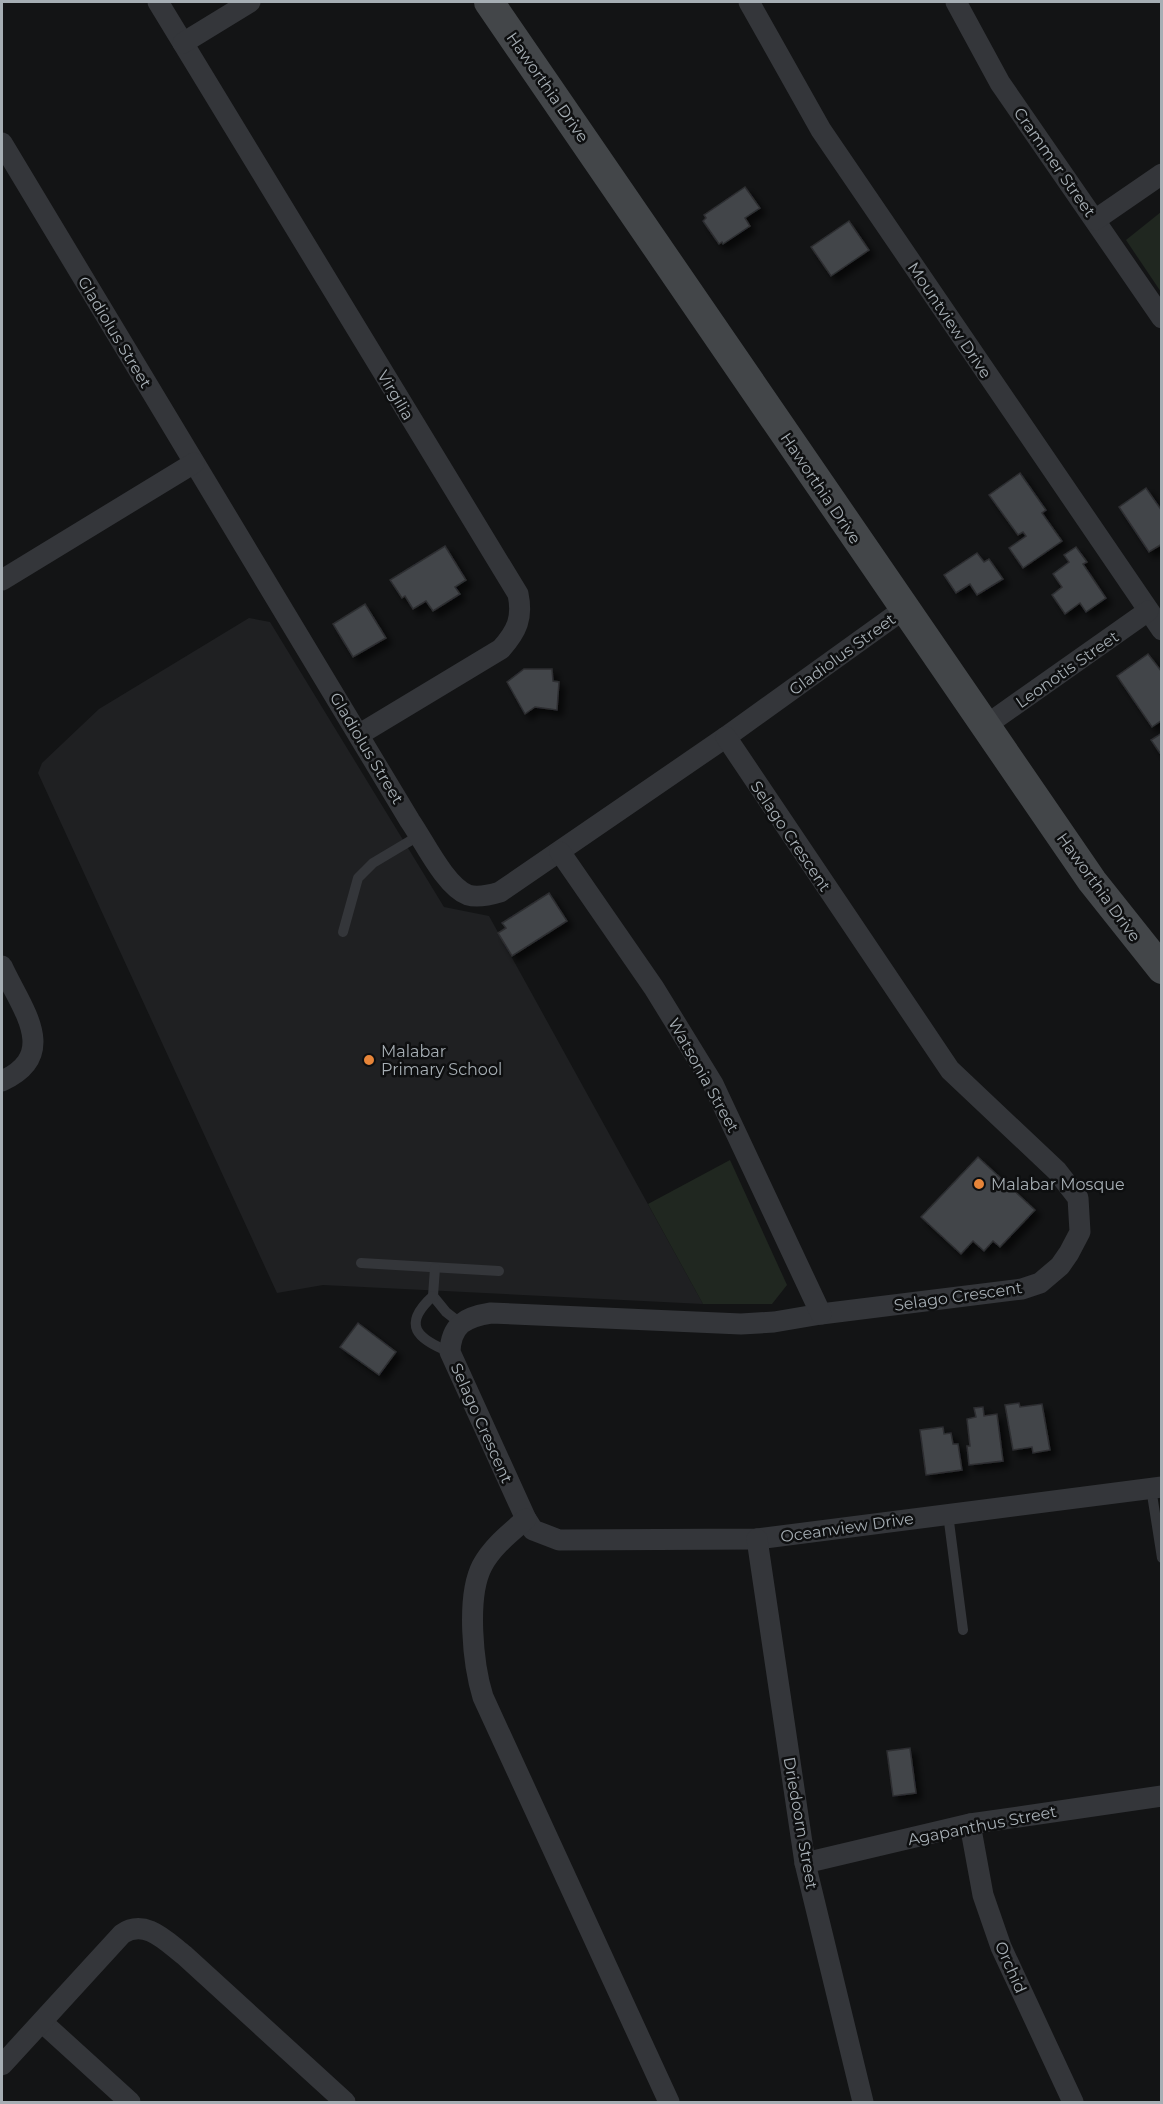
<svg xmlns="http://www.w3.org/2000/svg" width="1163" height="2104" font-family="Montserrat,sans-serif">
	<style>
		.built { fill: #1f2022 }
		.green { fill: #202720 }
		.building { fill: #424548; stroke: #2d2e31; stroke-width: 1.5; filter: url(#shadow) }
		.lines { fill: none; stroke-linecap: round; stroke-linejoin: round }
		.lane { stroke: #34363a; stroke-width: 10 }
		.street { stroke: #34363a; stroke-width: 21 }
		.secondary { stroke: #434649; stroke-width: 30 }
		.poi-dot { fill: #e78539; stroke: #0e0f10; stroke-width: 2 }
		.labels { text-anchor: middle; stroke-width: 5; stroke-linejoin: round; paint-order: stroke }
		.street-label { font-size: 16px; fill: #a6aeb4; stroke: #0e0f10 }
		.poi-label { font-size: 16px; fill: #a6aeb4; stroke: #0e0f10; text-anchor: start }
	</style>
	<defs>
		<filter id="shadow"><feDropShadow dx="5.5" dy="5.5" stdDeviation="3" flood-color="#0009"/></filter>
	</defs>
	<rect width="100%" height="100%" fill="#131415"/>
	<!-- built -->
	<polygon class="built" points="249,618 270,622 444,907 489,916 703,1304 323,1285 277,1293 38,773 42,763 99,709"/>
	<!-- green -->
	<g class="green">
		<polygon points="1161,212 1161,292 1126,240"/>
		<polygon points="730,1160 787,1285 772,1304 703,1304 648,1204"/>
	</g>
	<!-- building -->
	<g class="building">
		<polygon points="745,187 760,208 745,218 750,226 723,244 722,242 719,244 703,221 706,218 704,215"/>
		<polygon points="849,221 869,250 831,276 811,247"/>
		<polygon points="1020,473 1046,510 1042,513 1062,541 1023,568 1009,548 1026,536 1023,532 1018,535 989,495"/>
		<polygon points="1146,488 1162,511 1162,544 1149,552 1119,507"/>
		<polygon points="445,546 466,580 455,587 460,594 433,611 426,601 413,609 405,596 402,598 390,580"/>
		<polygon points="1076,547 1087,562 1083,564 1106,598 1086,612 1080,603 1065,614 1052,595 1062,587 1053,574 1069,562 1064,555"/>
		<polygon points="977,553 984,562 989,559 1003,579 977,595 970,584 956,593 944,575"/>
		<polygon points="365,604 386,638 353,657 333,624"/>
		<polygon points="1148,654 1162,672 1162,720 1152,727 1117,676"/>
		<polygon points="524,669 552,669 553,681 559,682 557,710 535,707 525,714 507,682"/>
		<polygon points="1162,733 1162,756 1151,740"/>
		<polygon points="549,893 567,921 512,956 498,933 506,928 502,923"/>
		<polygon points="978,1157 1035,1210 1000,1247 993,1241 984,1251 973,1241 961,1254 921,1217"/>
		<polygon points="358,1323 396,1352 379,1375 340,1347"/>
		<polygon points="1019,1403 1020,1407 1042,1404 1050,1450 1033,1453 1032,1447 1013,1450 1005,1405"/>
		<polygon points="983,1407 984,1416 997,1414 1003,1461 969,1465 967,1446 970,1446 967,1419 976,1417 974,1408"/>
		<polygon points="943,1427 944,1434 951,1433 953,1444 958,1444 962,1470 926,1475 920,1430"/>
		<polygon points="910,1748 916,1793 893,1796 887,1751"/>
	</g>
	<g class="lines">
		<!-- lane -->
		<g class="lane">
			<polyline points="343,932 358,878 373,863 420,835"/>
			<polyline points="361,1263 499,1271"/>
			<polyline points="435,1268 433,1296 446,1312 460,1323"/>
			<path d="M433,1296C401,1325 417,1339 450,1352"/>
			<polyline points="1151,1488 1162,1558"/>
			<polyline points="948,1514 963,1630"/>
		</g>
		<!-- street -->
		<g class="street">
			<path d="M158,2L518,594C523,618 517,631 501,649L360,734"/>
			<polyline points="749,2 821,130 1162,630"/>
			<polyline points="956,2 1000,83 1162,318"/>
			<polyline points="183,43 250,2"/>
			<path d="M2,143L410,821C424,841 445,886 468,895C478,898 490,895 500,892L726,737L904,609"/>
			<polyline points="1095,220 1162,174"/>
			<polyline points="2,580 194,463"/>
			<polyline points="985,726 1148,611"/>
			<path d="M726,737L950,1070L1057,1171L1078,1198L1080,1232L1069,1253L1060,1266L1040,1283L1022,1289L821,1314L774,1322L741,1324L491,1313C465,1317 451,1325 450,1352L526,1519L533,1530L559,1540L757,1539L1162,1487"/>
			<polyline points="560,852 654,988 713,1084 821,1314"/>
			<path d="M2,966C21,1008 61,1054 2,1081"/>
			<path d="M526,1519C510,1533 492,1547 482,1566C466,1597 473,1665 483,1697L669,2102"/>
			<polyline points="757,1539 805,1863 863,2102"/>
			<polyline points="970,1824 983,1895 1001,1947 1073,2102"/>
			<polyline points="805,1863 970,1824 1162,1796"/>
			<polyline points="42,2022 130,2102"/>
			<path d="M2,2065L122,1934C145,1918 166,1941 184,1955L345,2102"/>
		</g>
		<!-- secondary -->
		<polyline class="secondary" points="489,2 1092,881 1162,969"/>
	</g>
	<!-- markers -->
	<g class="poi-dot">
		<circle cx="369" cy="1060" r="6"/>
		<circle cx="979" cy="1184" r="6"/>
	</g>
	<g class="labels">
		<!-- street labels -->
		<g class="street-label">
			<text transform="translate(548 87) rotate(55)" y="6">Haworthia Drive</text>
			<text transform="translate(1055 162) rotate(55)" y="6">Crammer Street</text>
			<text transform="translate(950 320) rotate(56)" y="6">Mountview Drive</text>
			<text transform="translate(115 332) rotate(59)" y="6">Gladiolus Street</text>
			<text transform="translate(396 395) rotate(59)" y="6">Virgilia</text>
			<text transform="translate(821 488) rotate(56)" y="6">Haworthia Drive</text>
			<text transform="translate(842 654) rotate(-36)" y="6">Gladiolus Street</text>
			<text transform="translate(1067 669) rotate(-35)" y="6">Leonotis Street</text>
			<text transform="translate(367 748) rotate(59)" y="6">Gladiolus Street</text>
			<text transform="translate(791 836) rotate(56)" y="6">Selago Crescent</text>
			<text transform="translate(1099 887) rotate(54)" y="6">Haworthia Drive</text>
			<text transform="translate(704 1075) rotate(61)" y="6">Watsonia Street</text>
			<text transform="translate(958 1296) rotate(-8)" y="6">Selago Crescent</text>
			<text transform="translate(482 1423) rotate(66)" y="6">Selago Crescent</text>
			<text transform="translate(847 1527) rotate(-8)" y="6">Oceanview Drive</text>
			<text transform="translate(801 1823) rotate(80)" y="6">Driedoorn Street</text>
			<text transform="translate(982 1825) rotate(-11)" y="6">Agapanthus Street</text>
			<text transform="translate(1011 1967) rotate(66)" y="6">Orchid</text>
		</g>
		<!-- poi labels -->
		<g class="poi-label">
			<text x="381" y="1057">Malabar<tspan x="381" dy="18">Primary School</tspan></text>
			<text x="991" y="1190">Malabar Mosque</text>
		</g>
	</g>
	<!-- border -->
	<rect width="1163" height="2104" fill="none" stroke="#a6aeb4" stroke-width="6"/>
</svg>
